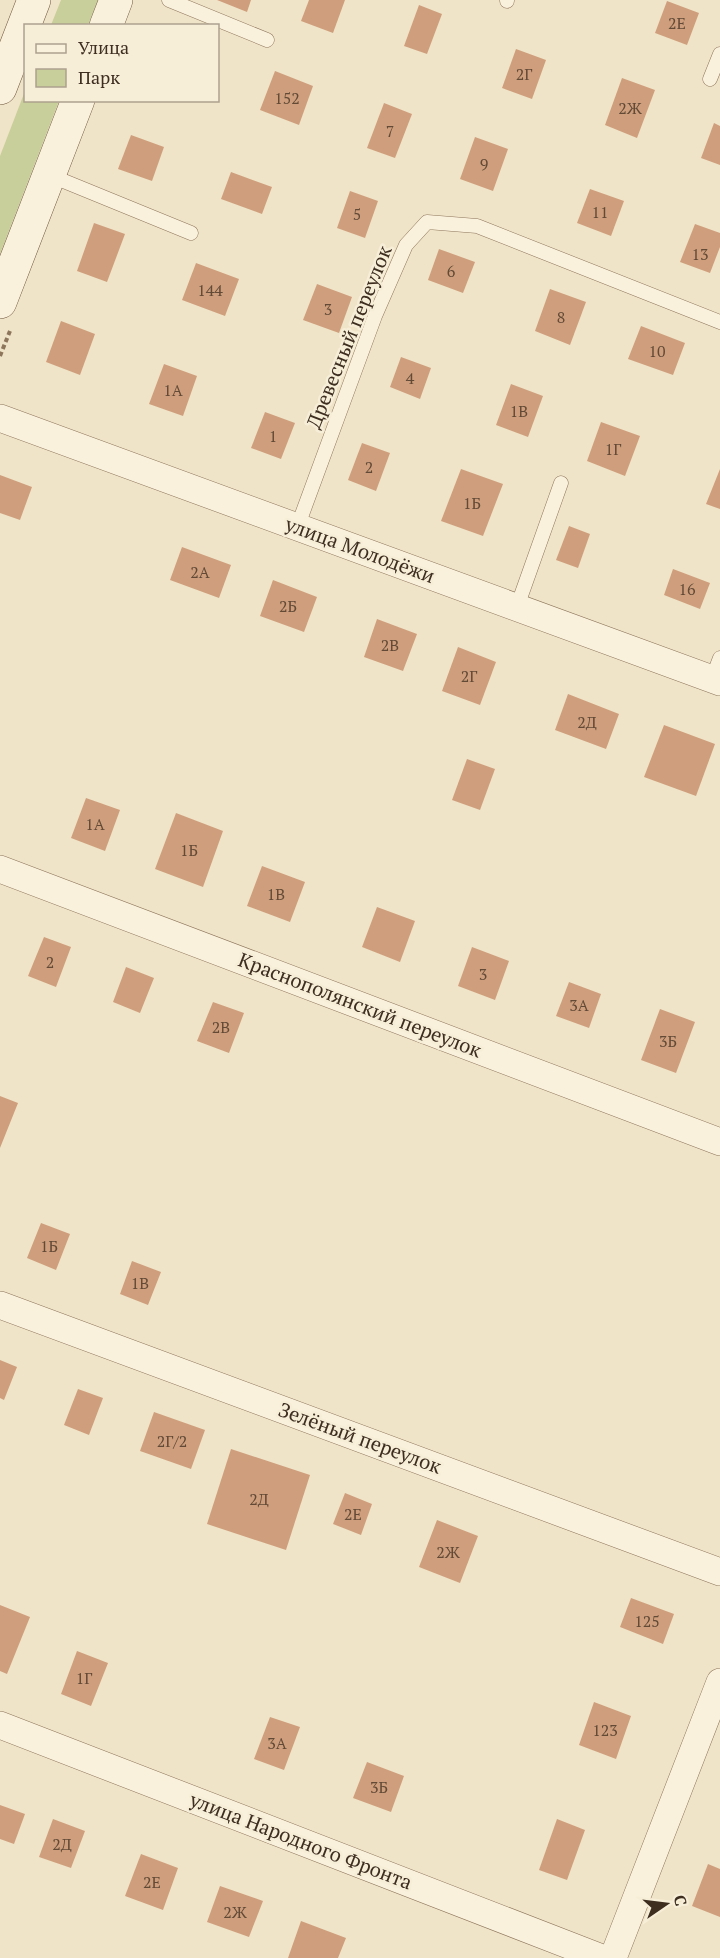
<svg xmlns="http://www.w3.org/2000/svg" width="720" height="1958" font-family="'PT Serif',serif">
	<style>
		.green { fill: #c9cf9b }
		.building { fill: #cf9f7d }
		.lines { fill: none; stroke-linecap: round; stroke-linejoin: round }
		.lane-casing { stroke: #8d765c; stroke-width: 15 }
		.street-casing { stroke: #8d765c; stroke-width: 28 }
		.secondary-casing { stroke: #6f573f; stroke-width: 34 }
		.path { stroke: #8d765c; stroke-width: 4; stroke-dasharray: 4.5 3; stroke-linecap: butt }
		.lane { stroke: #faf1dc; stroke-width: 14 }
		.street { stroke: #faf1dc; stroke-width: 27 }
		.secondary { stroke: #faf1dc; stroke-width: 33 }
		.labels { text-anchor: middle; stroke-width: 5; stroke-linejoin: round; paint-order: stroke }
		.number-label { font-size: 16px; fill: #624a37 }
		.street-label { font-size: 20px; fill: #3d2e20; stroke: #f7eed8 }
	</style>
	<rect width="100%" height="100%" fill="#f0e4c8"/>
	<!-- green -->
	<g class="green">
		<polygon points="61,0 98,0 88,25 51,25"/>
		<polygon points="25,91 26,100 59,101 0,254 0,156"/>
	</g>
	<!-- building -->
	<g class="building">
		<polygon points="217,0 251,0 247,12"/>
		<polygon points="309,0 345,0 333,33 301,21"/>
		<polygon points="667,1 699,13 687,45 655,33"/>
		<polygon points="419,5 442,14 427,54 404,46"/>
		<polygon points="516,49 546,60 532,99 502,88"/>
		<polygon points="275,71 313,86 299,125 260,110"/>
		<polygon points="622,78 655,90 637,138 605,125"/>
		<polygon points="384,103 412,114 395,158 367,148"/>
		<polygon points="714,123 720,126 720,165 701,158"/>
		<polygon points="131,135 164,147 152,181 118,169"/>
		<polygon points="475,137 508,149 493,191 460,179"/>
		<polygon points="231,172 272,187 262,214 221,199"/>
		<polygon points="590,189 624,201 611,236 577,223"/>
		<polygon points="350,191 378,201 365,238 337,228"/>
		<polygon points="94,223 125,234 107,282 77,271"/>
		<polygon points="695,224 720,233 720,247 710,273 680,262"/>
		<polygon points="439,249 475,262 463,293 428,280"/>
		<polygon points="196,263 239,279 225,316 182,300"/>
		<polygon points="317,284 352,297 339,333 303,320"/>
		<polygon points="550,289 586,302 570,345 535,331"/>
		<polygon points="61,321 95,334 80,375 46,362"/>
		<polygon points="641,326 685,343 673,375 628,359"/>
		<polygon points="401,357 431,368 420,399 390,387"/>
		<polygon points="164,364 197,376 183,416 149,404"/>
		<polygon points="511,384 543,396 528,437 496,425"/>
		<polygon points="265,412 295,423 281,459 251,448"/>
		<polygon points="601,422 640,436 625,476 587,461"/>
		<polygon points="362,443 390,453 376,491 348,480"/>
		<polygon points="461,469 503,484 483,536 441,521"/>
		<polygon points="720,469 720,509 706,504"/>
		<polygon points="0,475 32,487 20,520 0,513"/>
		<polygon points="569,526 590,534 578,568 556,560"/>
		<polygon points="182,547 231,565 219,598 170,580"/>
		<polygon points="673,569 710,583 700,609 664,595"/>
		<polygon points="273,580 317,597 304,632 260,616"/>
		<polygon points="377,619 417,634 403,671 364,657"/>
		<polygon points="458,647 496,662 480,705 442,691"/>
		<polygon points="568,694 619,714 606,749 555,730"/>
		<polygon points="664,725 715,744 696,796 644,777"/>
		<polygon points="467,759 495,769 480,810 452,800"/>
		<polygon points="86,798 120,810 105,851 71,838"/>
		<polygon points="176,813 223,831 203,887 155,869"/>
		<polygon points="262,866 305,882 290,922 247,906"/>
		<polygon points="377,907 415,921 400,962 362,947"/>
		<polygon points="44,937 71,947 56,987 28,976"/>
		<polygon points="472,947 509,961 495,1000 458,986"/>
		<polygon points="126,967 154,978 140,1013 113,1002"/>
		<polygon points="569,982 601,994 589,1028 556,1016"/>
		<polygon points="213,1002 244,1013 229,1053 197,1041"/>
		<polygon points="660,1009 695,1022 676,1073 641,1060"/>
		<polygon points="0,1096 18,1103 0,1148"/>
		<polygon points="41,1223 70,1234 56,1270 27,1258"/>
		<polygon points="132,1261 161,1272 148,1305 120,1294"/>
		<polygon points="0,1360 17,1367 4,1400 0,1398"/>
		<polygon points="78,1389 103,1398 89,1435 64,1425"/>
		<polygon points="154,1412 205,1430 191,1469 140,1451"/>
		<polygon points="231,1449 310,1475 286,1550 207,1524"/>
		<polygon points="345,1493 372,1504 361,1535 333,1524"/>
		<polygon points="437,1520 478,1536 460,1583 419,1567"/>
		<polygon points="631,1598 674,1614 663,1644 620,1627"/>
		<polygon points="0,1605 30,1617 7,1674 0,1671"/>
		<polygon points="77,1651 108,1663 91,1706 61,1694"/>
		<polygon points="594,1702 631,1716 616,1759 579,1745"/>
		<polygon points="270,1717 300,1727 284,1770 254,1759"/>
		<polygon points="367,1762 404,1776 391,1812 353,1798"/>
		<polygon points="0,1805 25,1814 14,1844 0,1839"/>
		<polygon points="53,1819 85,1831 71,1868 39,1857"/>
		<polygon points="557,1819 585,1830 567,1880 539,1870"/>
		<polygon points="141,1854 178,1868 163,1910 125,1896"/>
		<polygon points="708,1864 720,1869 720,1917 692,1906"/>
		<polygon points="220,1886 263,1901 249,1937 207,1922"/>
		<polygon points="301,1921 346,1938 338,1958 288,1958"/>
	</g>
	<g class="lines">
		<!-- lane casing -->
		<g class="lane-casing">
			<g id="lane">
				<polyline points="169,0 267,40"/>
				<polyline points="507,1 507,0"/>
				<polyline points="710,79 720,54"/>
				<polyline points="49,175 191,233"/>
				<polyline points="297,528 375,316 406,245 427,222 477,226 720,322"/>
				<polyline points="517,607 561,483"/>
				<polyline points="712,679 720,658"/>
			</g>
		</g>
		<!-- street casing -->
		<g class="street-casing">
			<g id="street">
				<polyline points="0,418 720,682"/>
				<polyline points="0,869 720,1142"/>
				<polyline points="0,1305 720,1572"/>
				<polyline points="0,1725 602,1958"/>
				<polyline points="613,1958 720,1682"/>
			</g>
		</g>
		<!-- secondary casing -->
		<g class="secondary-casing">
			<g id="secondary">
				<polyline points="106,26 116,0"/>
				<polyline points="0,88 34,0"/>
				<polyline points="0,302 78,100"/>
			</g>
		</g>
		<!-- path -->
		<polyline class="path" points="0,356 10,331"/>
		<!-- lane -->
		<use href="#lane" class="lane"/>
		<!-- street -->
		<use href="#street" class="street"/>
		<!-- secondary -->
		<use href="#secondary" class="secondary"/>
	</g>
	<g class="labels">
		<!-- number labels -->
		<g class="number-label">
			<text x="677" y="29">2Е</text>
			<text x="524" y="80">2Г</text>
			<text x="287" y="104">152</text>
			<text x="630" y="114">2Ж</text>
			<text x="390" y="137">7</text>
			<text x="484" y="170">9</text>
			<text x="600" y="218">11</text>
			<text x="357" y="220">5</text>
			<text x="700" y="260">13</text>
			<text x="451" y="277">6</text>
			<text x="210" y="296">144</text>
			<text x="328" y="315">3</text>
			<text x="561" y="323">8</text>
			<text x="657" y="357">10</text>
			<text x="410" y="384">4</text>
			<text x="173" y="396">1А</text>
			<text x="519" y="417">1В</text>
			<text x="273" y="442">1</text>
			<text x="613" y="455">1Г</text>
			<text x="369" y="473">2</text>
			<text x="472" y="509">1Б</text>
			<text x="200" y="578">2А</text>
			<text x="687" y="595">16</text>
			<text x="288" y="612">2Б</text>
			<text x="390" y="651">2В</text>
			<text x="469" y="682">2Г</text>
			<text x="587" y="728">2Д</text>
			<text x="95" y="830">1А</text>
			<text x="189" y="856">1Б</text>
			<text x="276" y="900">1В</text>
			<text x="50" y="968">2</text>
			<text x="483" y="980">3</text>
			<text x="579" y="1011">3А</text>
			<text x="221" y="1033">2В</text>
			<text x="668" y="1047">3Б</text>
			<text x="49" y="1252">1Б</text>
			<text x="140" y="1289">1В</text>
			<text x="172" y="1447">2Г/2</text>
			<text x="259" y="1505">2Д</text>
			<text x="353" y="1520">2Е</text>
			<text x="448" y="1558">2Ж</text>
			<text x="647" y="1627">125</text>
			<text x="84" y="1684">1Г</text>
			<text x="605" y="1736">123</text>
			<text x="277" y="1749">3А</text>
			<text x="379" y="1793">3Б</text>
			<text x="62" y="1850">2Д</text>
			<text x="152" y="1888">2Е</text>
			<text x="235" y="1918">2Ж</text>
		</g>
		<!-- street labels -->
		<g class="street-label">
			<text transform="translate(349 337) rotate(-68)" y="7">Древесный переулок</text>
			<text transform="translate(360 550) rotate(20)" y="7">улица Молодёжи</text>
			<text transform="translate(360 1005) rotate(21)" y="7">Краснополянский переулок</text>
			<text transform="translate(360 1438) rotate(20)" y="7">Зелёный переулок</text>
			<text transform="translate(301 1841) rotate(21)" y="7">улица Народного Фронта</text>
		</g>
	</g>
	<!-- legend -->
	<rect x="24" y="24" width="195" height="78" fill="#f7eed8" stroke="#ada18e" stroke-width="1.5"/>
	<rect x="36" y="44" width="30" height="9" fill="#faf1dc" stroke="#ada18e" stroke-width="1.5"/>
	<text x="78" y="54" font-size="18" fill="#3d2e20">Улица</text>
	<rect x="36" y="69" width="30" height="18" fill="#c9cf9b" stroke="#ada18e" stroke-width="1.5"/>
	<text x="78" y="84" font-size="18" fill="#3d2e20">Парк</text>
	<!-- north arrow -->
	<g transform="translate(666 1904) rotate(76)" stroke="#f7eed8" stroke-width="4.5" paint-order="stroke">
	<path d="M0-4.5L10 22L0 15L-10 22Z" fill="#3d2e20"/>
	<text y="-9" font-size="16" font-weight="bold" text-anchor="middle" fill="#3d2e20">С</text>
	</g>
</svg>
